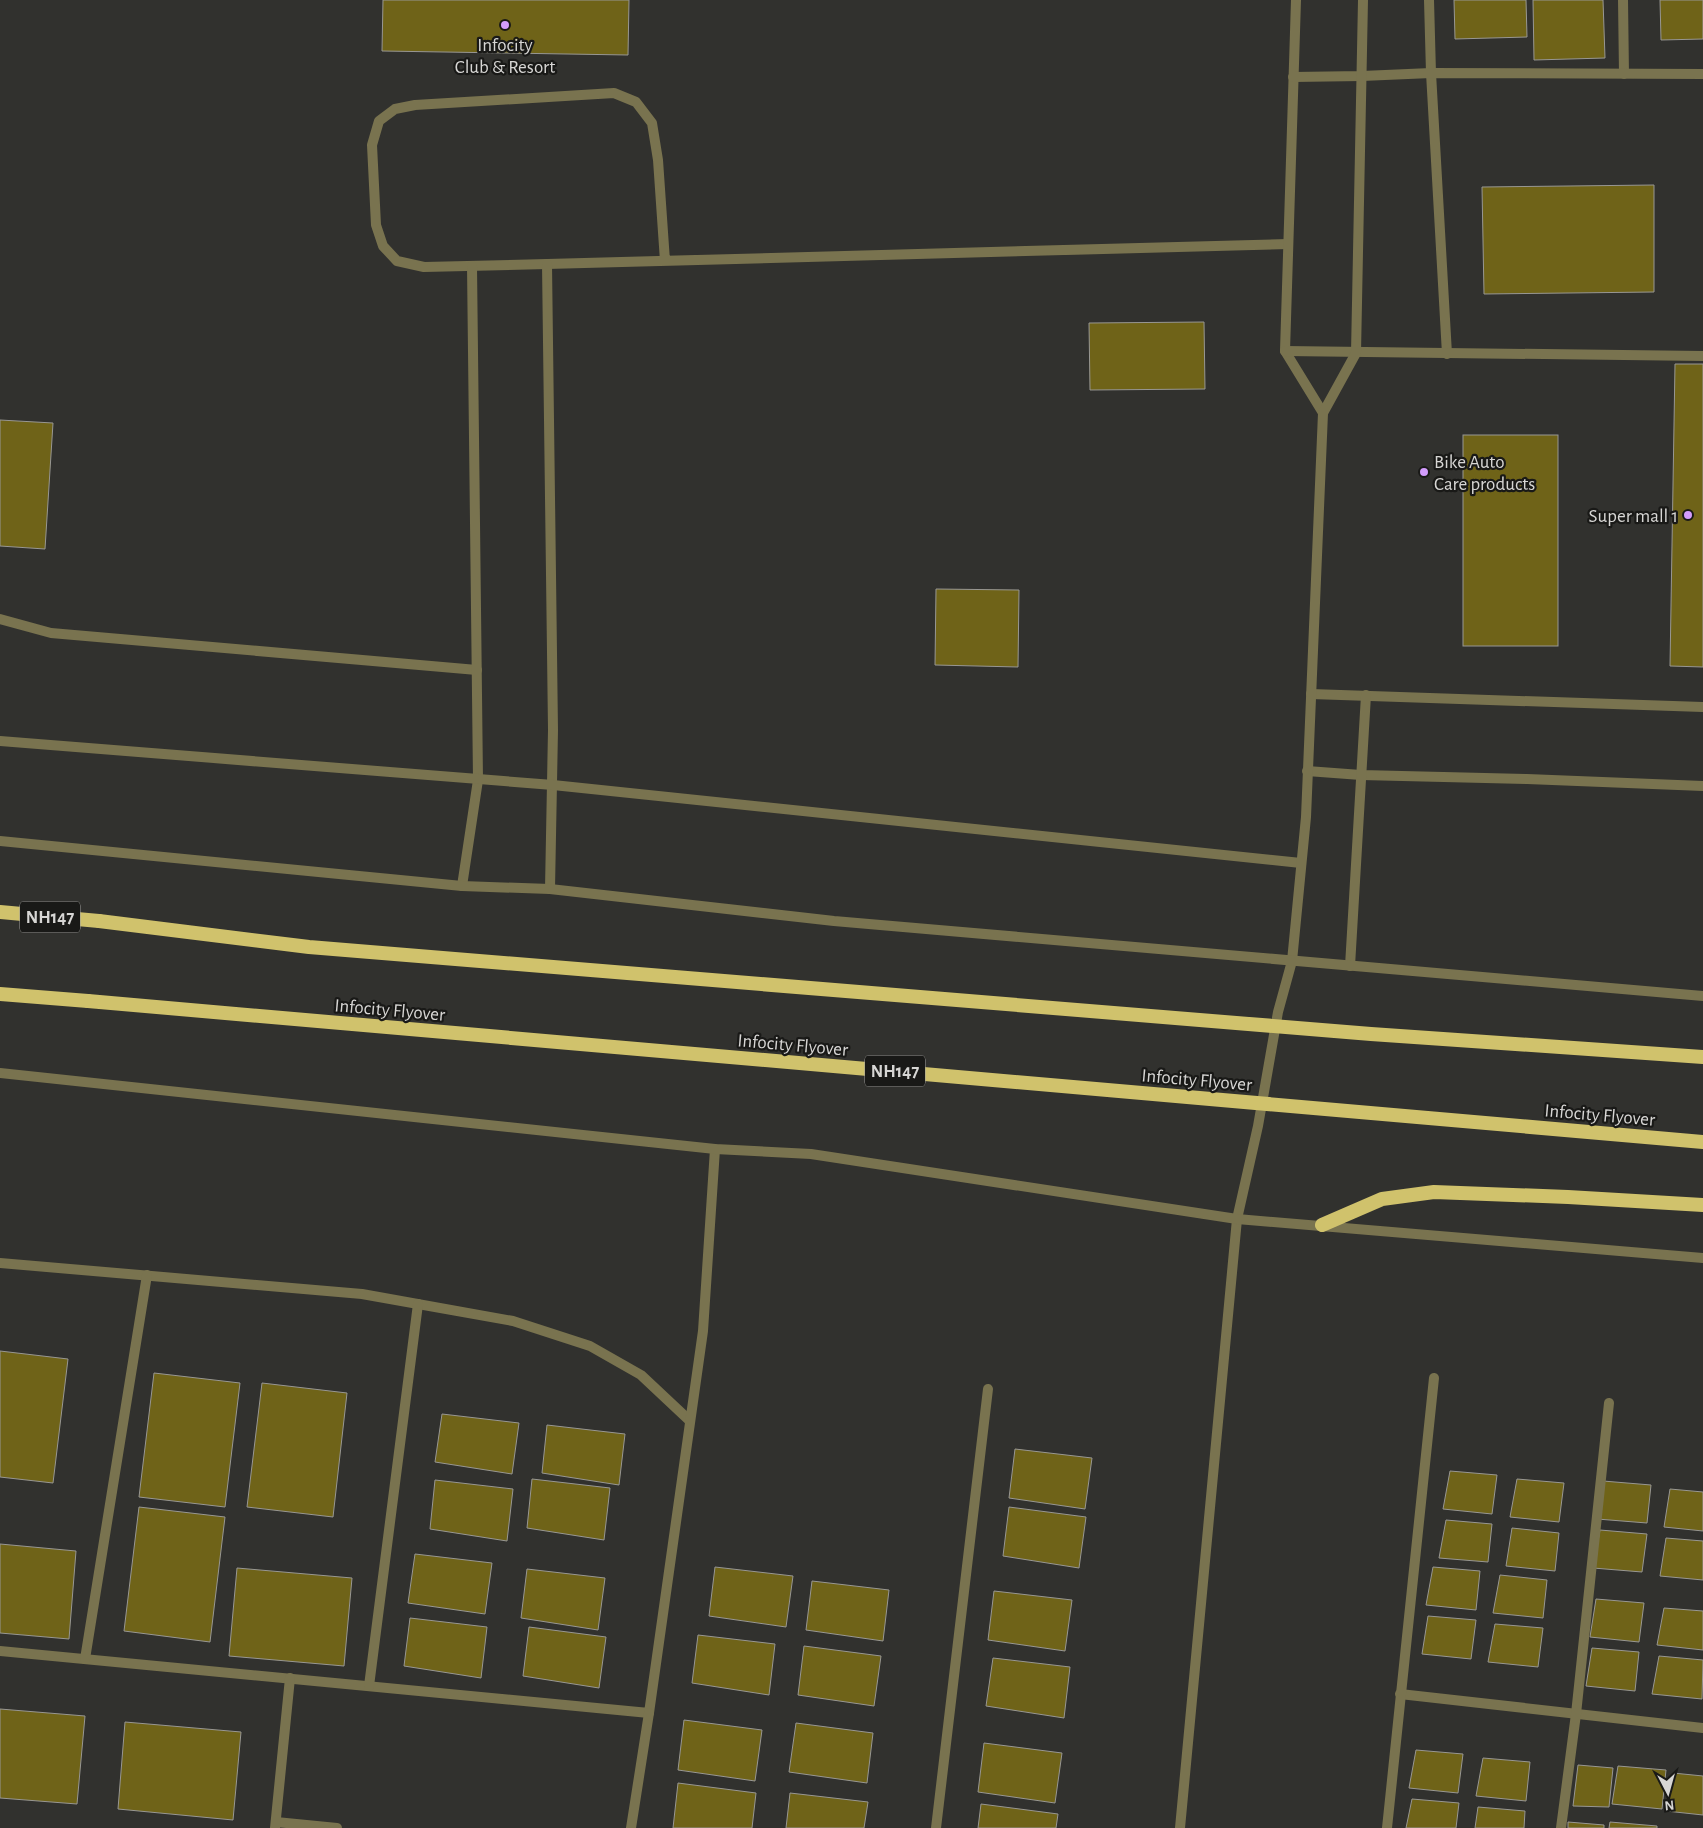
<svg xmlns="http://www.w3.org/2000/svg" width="1703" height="1828" font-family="'Alegreya Sans',sans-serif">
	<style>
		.building { fill: #6f6318; stroke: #989793 }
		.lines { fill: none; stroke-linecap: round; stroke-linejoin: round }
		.service { stroke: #79734f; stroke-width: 10 }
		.minor { stroke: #79734f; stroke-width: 10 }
		.tertiary { stroke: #79734f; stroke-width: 10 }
		.trunk { stroke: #d0c26c; stroke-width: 14 }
		.trunk-bridge { stroke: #d0c26c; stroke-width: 14 }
		.poi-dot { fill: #d39cfc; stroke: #191917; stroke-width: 2 }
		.labels { text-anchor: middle; stroke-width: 4.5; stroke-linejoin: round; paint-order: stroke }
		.shield { fill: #191917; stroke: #9e9d9b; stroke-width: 1 }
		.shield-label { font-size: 18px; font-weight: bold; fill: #d7d6d4 }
		.poi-label { font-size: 19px; fill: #d7d6d4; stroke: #191917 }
		.street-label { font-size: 19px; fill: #d7d6d4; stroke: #191917 }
	</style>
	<rect width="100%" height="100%" fill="#31312e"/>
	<!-- building -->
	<g class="building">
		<polygon points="383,0 629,0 628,55 382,51"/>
		<polygon points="1454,0 1526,0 1527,37 1455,39"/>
		<polygon points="1533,0 1603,0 1605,58 1534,60"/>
		<polygon points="1660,0 1703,0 1703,39 1661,40"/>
		<polygon points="1654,185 1654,292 1484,294 1482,187"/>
		<polygon points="1204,322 1205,389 1090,390 1089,323"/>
		<polygon points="1675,364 1703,364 1703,667 1670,666"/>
		<polygon points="0,420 53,423 45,549 0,546"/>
		<rect x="1463" y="435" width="95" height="211"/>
		<polygon points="936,589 1019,590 1018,667 935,665"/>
		<polygon points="0,1351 68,1359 53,1483 0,1477"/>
		<polygon points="154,1373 240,1383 225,1507 139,1497"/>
		<polygon points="262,1383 347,1393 333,1517 247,1507"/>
		<polygon points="442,1414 519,1423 512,1474 435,1462"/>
		<polygon points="547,1425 625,1434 619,1485 542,1473"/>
		<polygon points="1015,1449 1092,1458 1085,1509 1009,1498"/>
		<polygon points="1450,1471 1497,1475 1492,1514 1443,1509"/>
		<polygon points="532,1479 610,1488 604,1540 527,1528"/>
		<polygon points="1517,1479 1564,1483 1559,1522 1510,1517"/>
		<polygon points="435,1480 513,1489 507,1541 430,1529"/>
		<polygon points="1603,1481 1651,1485 1647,1523 1597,1519"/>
		<polygon points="1670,1489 1703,1492 1703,1531 1664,1527"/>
		<polygon points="139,1507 225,1517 210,1642 124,1631"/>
		<polygon points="1009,1507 1086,1517 1079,1568 1003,1556"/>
		<polygon points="1446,1520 1492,1524 1488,1562 1439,1558"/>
		<polygon points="1512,1528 1559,1533 1555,1571 1506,1566"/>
		<polygon points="1600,1530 1647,1534 1642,1572 1593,1568"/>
		<polygon points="1666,1538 1703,1541 1703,1580 1660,1576"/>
		<polygon points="0,1544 76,1551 69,1639 0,1633"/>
		<polygon points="415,1554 492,1563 485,1614 408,1603"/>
		<polygon points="715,1567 793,1576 786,1627 709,1616"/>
		<polygon points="1433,1567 1480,1571 1476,1610 1426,1605"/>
		<polygon points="237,1568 352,1578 344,1666 229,1656"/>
		<polygon points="527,1569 605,1578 598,1630 521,1618"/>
		<polygon points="1500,1575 1547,1580 1543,1618 1493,1613"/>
		<polygon points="812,1581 889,1590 883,1641 806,1630"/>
		<polygon points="994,1591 1072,1600 1065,1651 988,1640"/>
		<polygon points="1596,1599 1644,1603 1639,1642 1590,1637"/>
		<polygon points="1664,1608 1703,1611 1703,1650 1657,1645"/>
		<polygon points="1428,1616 1476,1620 1471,1659 1422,1654"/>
		<polygon points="410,1618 487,1627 481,1678 404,1666"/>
		<polygon points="1495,1624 1543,1628 1538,1667 1488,1662"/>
		<polygon points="529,1627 606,1637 599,1688 523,1676"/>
		<polygon points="698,1635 775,1644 769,1695 692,1683"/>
		<polygon points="804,1646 881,1656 874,1706 798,1695"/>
		<polygon points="1592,1648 1639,1652 1635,1691 1586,1686"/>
		<polygon points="1659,1656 1703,1660 1702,1699 1652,1694"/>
		<polygon points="993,1658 1070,1667 1064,1718 986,1706"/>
		<polygon points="0,1709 85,1716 77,1804 0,1798"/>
		<polygon points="684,1720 762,1730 755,1781 678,1770"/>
		<polygon points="125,1722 241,1732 233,1820 118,1809"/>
		<polygon points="796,1723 873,1733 867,1783 789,1772"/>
		<polygon points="984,1743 1062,1753 1055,1803 978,1792"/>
		<polygon points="1416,1750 1463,1754 1458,1793 1409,1788"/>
		<polygon points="1483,1758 1530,1762 1526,1801 1476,1796"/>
		<polygon points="1578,1765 1613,1768 1609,1807 1573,1806"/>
		<polygon points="1618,1766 1666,1770 1662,1809 1612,1804"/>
		<polygon points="1673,1773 1703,1776 1703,1815 1666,1811"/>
		<polygon points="678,1783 756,1793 752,1828 673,1828"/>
		<polygon points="790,1793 868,1802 864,1828 786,1828"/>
		<polygon points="1412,1799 1459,1803 1456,1828 1406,1828"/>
		<polygon points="981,1804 1058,1814 1056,1828 978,1828"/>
		<polygon points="1478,1807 1525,1811 1524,1828 1475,1828"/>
		<polygon points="1568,1822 1604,1825 1604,1828 1568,1828"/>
		<polygon points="1610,1822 1657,1826 1657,1828 1609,1828"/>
	</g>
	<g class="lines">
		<!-- service -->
		<g class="service">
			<polyline points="665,261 658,160 652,123 636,102 614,93 415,105 395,109 379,121 372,145 376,225 383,246 397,261 424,267 547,264 1288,244"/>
			<polyline points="547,264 553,730 550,889"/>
			<polyline points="0,619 51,633 477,670"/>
			<polyline points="462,886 478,780 472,266"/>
		</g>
		<!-- minor -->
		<g class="minor">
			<polyline points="1296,0 1285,351 1323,413"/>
			<polyline points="1429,0 1431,73 1447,354"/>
			<polyline points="1623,0 1624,74"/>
			<polyline points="1293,77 1362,76 1431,73 1703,74"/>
			<polyline points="1285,351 1703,356"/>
			<polyline points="1311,694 1703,707"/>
			<polyline points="0,741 553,785 1301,863"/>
			<polyline points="1307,771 1361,775 1527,779 1703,786"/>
			<polyline points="1350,966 1366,695"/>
			<polyline points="0,1263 362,1294 513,1321 590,1346 641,1375 690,1421"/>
			<polyline points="0,1651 649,1713 703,1331 715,1149"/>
			<polyline points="85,1659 147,1275"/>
			<polyline points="369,1686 418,1304"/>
			<polyline points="1400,1694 1703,1728"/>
			<polyline points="276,1822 337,1828"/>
			<polyline points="275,1828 290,1678"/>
			<polyline points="631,1828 649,1713"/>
			<polyline points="936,1828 988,1389"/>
			<polyline points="1180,1828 1237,1219 1258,1126 1278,1012 1292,961 1306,817 1323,413 1356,353 1363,0"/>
			<polyline points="1387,1828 1434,1378"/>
			<polyline points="1561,1828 1576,1714 1609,1403"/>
		</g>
		<!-- tertiary -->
		<g class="tertiary">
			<polyline points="0,841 462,886 550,889 834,921 1703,996"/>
			<polyline points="0,1073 715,1149 811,1154 1237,1219 1703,1258"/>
		</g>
		<!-- trunk -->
		<g class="trunk">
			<polyline points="0,912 99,921"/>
			<polyline points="0,994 88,1001"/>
			<polyline points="1322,1225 1382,1199 1434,1192 1568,1197 1703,1205"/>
		</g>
		<!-- trunk-bridge -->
		<g class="trunk-bridge">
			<polyline points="99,921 309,947 1371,1034 1703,1057"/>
			<polyline points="88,1001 1703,1142"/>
		</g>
	</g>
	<!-- markers -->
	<g class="poi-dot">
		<circle cx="505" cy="25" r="5"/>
		<circle cx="1424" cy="472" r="5"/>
		<circle cx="1688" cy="515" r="5"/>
	</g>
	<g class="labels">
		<!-- shield labels -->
		<g class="shield">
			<rect x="20" y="901.5" width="60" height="31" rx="4"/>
			<rect x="865" y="1055.5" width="60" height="31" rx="4"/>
		</g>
		<g class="shield-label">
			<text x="50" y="923">NH147</text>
			<text x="895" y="1077">NH147</text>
		</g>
		<!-- poi labels -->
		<g class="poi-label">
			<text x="505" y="51">Infocity<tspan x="505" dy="22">Club &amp; Resort</tspan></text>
			<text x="1434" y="468" text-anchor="start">Bike Auto<tspan x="1434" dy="22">Care products</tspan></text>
			<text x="1678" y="522" text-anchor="end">Super mall 1</text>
		</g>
		<!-- street labels -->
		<g class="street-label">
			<text transform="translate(390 1009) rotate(5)" y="7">Infocity Flyover</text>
			<text transform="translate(793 1044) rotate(5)" y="7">Infocity Flyover</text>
			<text transform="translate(1197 1079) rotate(5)" y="7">Infocity Flyover</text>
			<text transform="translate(1600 1114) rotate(5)" y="7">Infocity Flyover</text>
		</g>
	</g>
	<!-- north arrow -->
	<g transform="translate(1668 1793) rotate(174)" stroke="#191917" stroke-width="4" paint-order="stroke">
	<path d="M0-4L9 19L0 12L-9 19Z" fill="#d7d6d4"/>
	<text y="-8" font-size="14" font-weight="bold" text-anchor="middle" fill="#d7d6d4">N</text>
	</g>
</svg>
